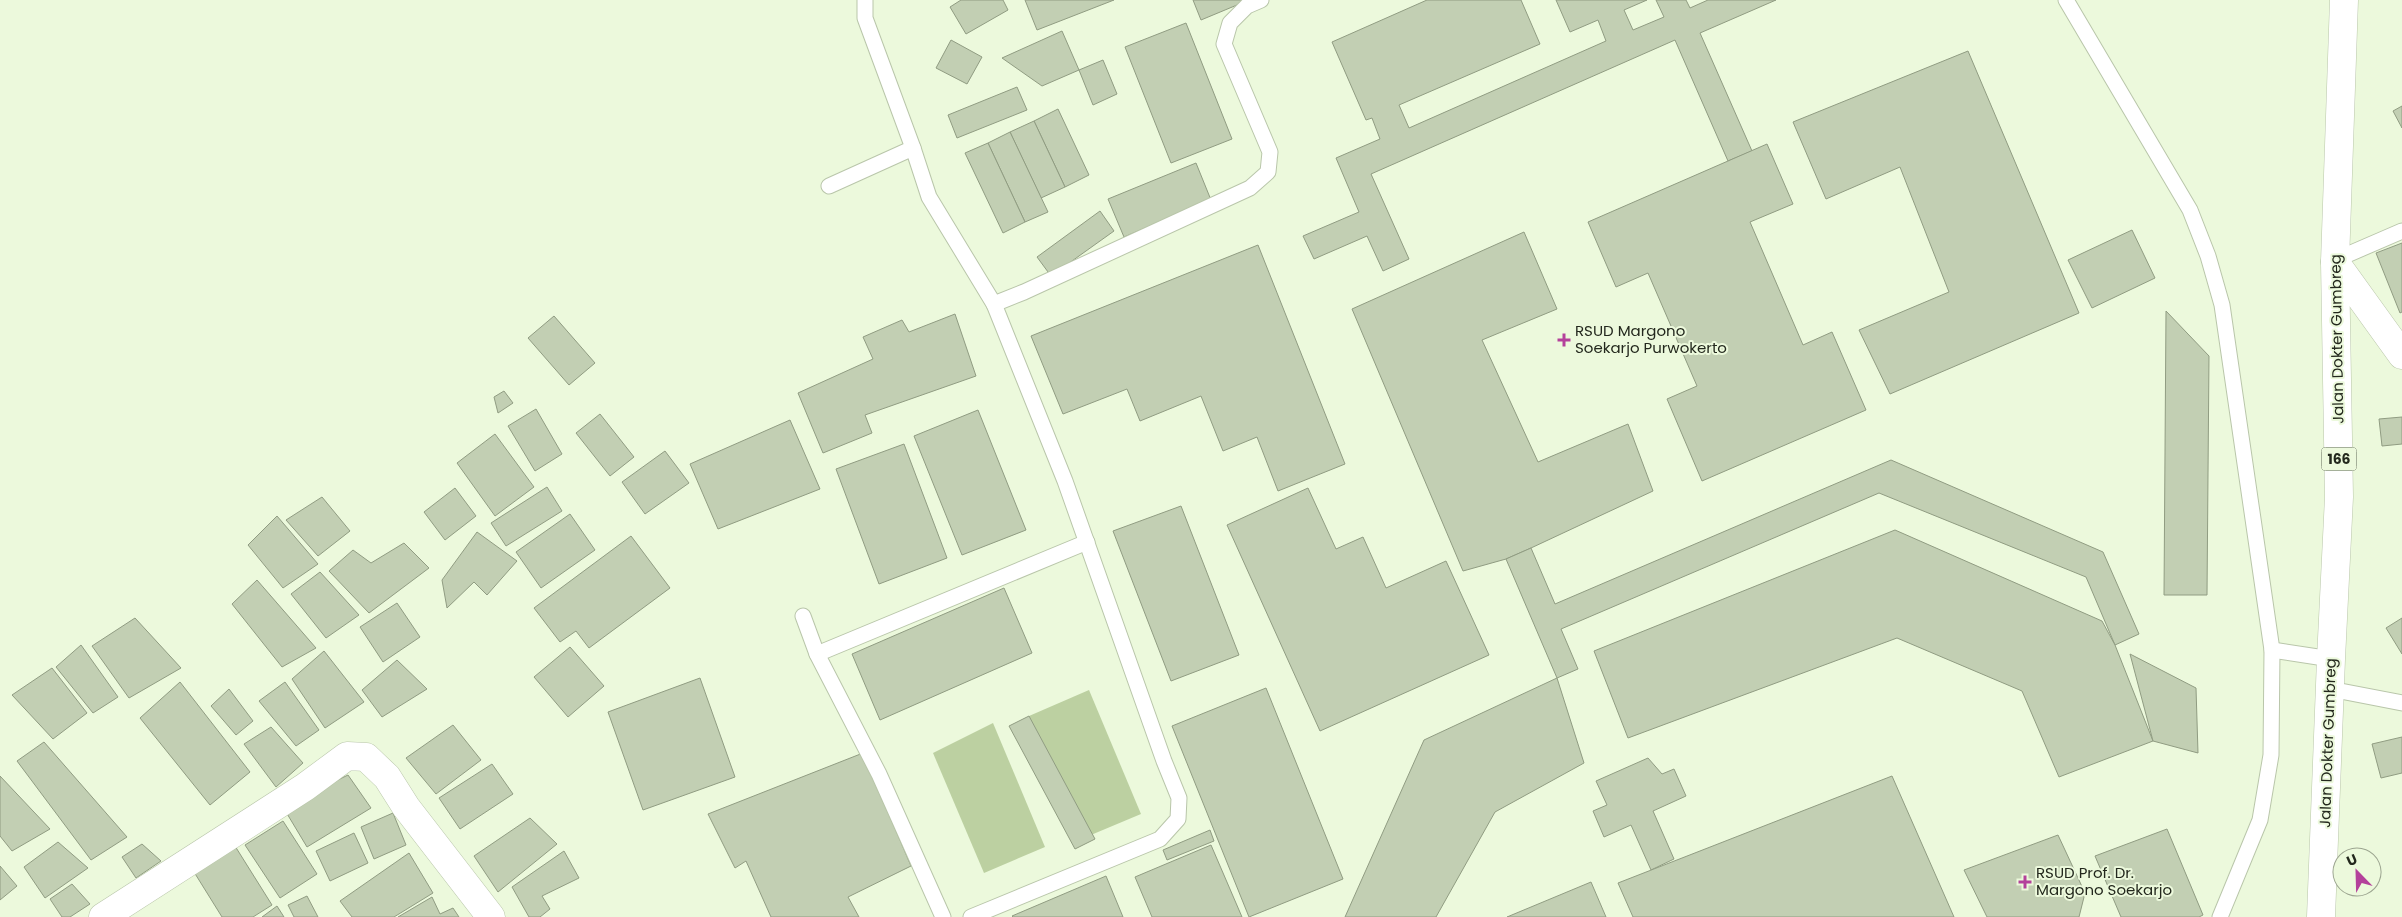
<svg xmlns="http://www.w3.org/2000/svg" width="2402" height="917" font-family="Poppins,sans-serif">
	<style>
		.park { fill: #bcd0a1 }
		.building { fill: #c2cfb3; stroke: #909c82 }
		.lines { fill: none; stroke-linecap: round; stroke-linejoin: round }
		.service-casing { stroke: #b9c6aa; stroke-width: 17 }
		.minor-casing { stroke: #b9c6aa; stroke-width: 29 }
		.primary-casing { stroke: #b9c6aa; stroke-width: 29 }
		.service { stroke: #fff; stroke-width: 15 }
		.minor { stroke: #fff; stroke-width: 28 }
		.primary { stroke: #fff; stroke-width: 28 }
		.poi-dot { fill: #b4419b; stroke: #ecf9dc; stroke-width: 2 }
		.labels { text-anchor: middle; stroke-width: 4; stroke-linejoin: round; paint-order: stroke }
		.shield { fill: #ecf9dc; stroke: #5f6756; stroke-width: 1 }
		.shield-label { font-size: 14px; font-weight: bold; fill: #23281d }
		.poi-label { font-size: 15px; fill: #23281d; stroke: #ecf9dc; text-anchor: start }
		.street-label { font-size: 15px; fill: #23281d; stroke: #ecf9dc }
	</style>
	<rect width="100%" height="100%" fill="#ecf9dc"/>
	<!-- park -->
	<g class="park">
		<polygon points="1089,690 1141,814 1079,840 1029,716"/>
		<polygon points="993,723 1045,847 984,873 933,753"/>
	</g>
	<!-- building -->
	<g class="building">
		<polygon points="961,0 1003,0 1008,10 966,34 950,7"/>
		<polygon points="1025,0 1114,0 1037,30"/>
		<polygon points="1193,0 1249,0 1201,20"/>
		<polygon points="1427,0 1521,0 1540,44 1399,105 1409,128 1606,41 1598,20 1570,32 1556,0 1647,0 1624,10 1633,30 1664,17 1656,0 1686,0 1690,8 1708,0 1776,0 1700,33 1752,151 1728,161 1675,40 1371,174 1409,259 1383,271 1367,236 1314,259 1303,236 1359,212 1336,158 1380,139 1372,118 1366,120 1332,42"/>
		<polygon points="1186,23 1232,139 1171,163 1125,47"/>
		<polygon points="1062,31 1079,70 1042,86 1002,58"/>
		<polygon points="951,40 982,57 967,84 936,68"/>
		<polygon points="1968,51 2079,313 1890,394 1859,330 1949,292 1900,167 1826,199 1793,122"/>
		<polygon points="1103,60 1117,94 1093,105 1079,70"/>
		<polygon points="1017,87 1027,110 957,138 948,115"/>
		<polygon points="2402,106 2402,128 2393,111"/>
		<polygon points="1058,109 1089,175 1065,187 1034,121"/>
		<polygon points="1034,121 1065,187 1041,198 1010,132"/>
		<polygon points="1010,132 1048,212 1025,222 988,143"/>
		<polygon points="988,143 1025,222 1003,233 965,153"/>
		<polygon points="1767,144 1793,204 1750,222 1803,345 1832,332 1866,410 1702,481 1667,399 1697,386 1648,273 1616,287 1588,222"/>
		<polygon points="1196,163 1211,200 1124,237 1108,199"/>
		<polygon points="1100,211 1114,231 1051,276 1037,257"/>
		<polygon points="2132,230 2155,278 2092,308 2068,260"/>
		<polygon points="1524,232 1557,309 1482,340 1538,462 1628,424 1653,491 1531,548 1506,559 1463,571 1352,309"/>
		<polygon points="2402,243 2402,312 2400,313 2376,253"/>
		<polygon points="1258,245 1345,464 1278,491 1257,437 1223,451 1201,396 1140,421 1127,389 1063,414 1031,336"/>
		<polygon points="2166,311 2209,356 2207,595 2164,595"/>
		<polygon points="955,314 976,376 865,415 872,433 823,453 798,393 873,359 863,337 902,320 909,332"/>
		<polygon points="554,316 595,363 569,385 528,338"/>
		<polygon points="504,391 513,403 498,413 494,397"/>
		<polygon points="536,409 562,454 535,471 508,426"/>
		<polygon points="978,410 1026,530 962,555 914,436"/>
		<polygon points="600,414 634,457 610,476 576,433"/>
		<polygon points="2402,417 2402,444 2382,446 2379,419"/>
		<polygon points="790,420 820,489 718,529 690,464"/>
		<polygon points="495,434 534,487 495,516 457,463"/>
		<polygon points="904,444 947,558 879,584 836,469"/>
		<polygon points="665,451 689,483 645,514 622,482"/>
		<polygon points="1891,460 2103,552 2139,634 2115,645 2086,577 1879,493 1561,629 1578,669 1557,678 1506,559 1531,548 1555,604"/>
		<polygon points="547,487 562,511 506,546 491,523"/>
		<polygon points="455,488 476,516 445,540 424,512"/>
		<polygon points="1308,488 1336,549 1363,537 1386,588 1446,561 1489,655 1320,731 1227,525"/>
		<polygon points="322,497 350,531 318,556 286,520"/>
		<polygon points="1181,506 1239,655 1171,681 1113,531"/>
		<polygon points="570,514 595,550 541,588 516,552"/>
		<polygon points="277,516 318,564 283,588 248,545"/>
		<polygon points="1895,530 2102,621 2115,645 2153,741 2059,777 2022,691 1897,638 1628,738 1594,651"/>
		<polygon points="477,532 517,561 487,595 474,582 447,608 442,580"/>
		<polygon points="631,536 670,588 589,648 576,631 560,642 534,608"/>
		<polygon points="404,543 429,568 369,613 329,571 353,550 371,563"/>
		<polygon points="320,572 359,615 326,638 291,594"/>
		<polygon points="257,580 316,648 282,667 232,604"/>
		<polygon points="1004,588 1032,653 880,720 852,654"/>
		<polygon points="397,603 420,637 383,662 360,627"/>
		<polygon points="135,618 181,668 129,698 92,646"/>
		<polygon points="2402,618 2402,654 2386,628"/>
		<polygon points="81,645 118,697 93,713 56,667"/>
		<polygon points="570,647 604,686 568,717 534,677"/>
		<polygon points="324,651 364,702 325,728 292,679"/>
		<polygon points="2130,654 2196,688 2198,753 2153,741"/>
		<polygon points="397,660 427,689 382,717 362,690"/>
		<polygon points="52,668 87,713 53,739 12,695"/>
		<polygon points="700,678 735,777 643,810 608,712"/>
		<polygon points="1557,678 1584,763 1495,812 1436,917 1345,917 1424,740"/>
		<polygon points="180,682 250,772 210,805 140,718"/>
		<polygon points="285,682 319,730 296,746 259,701"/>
		<polygon points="1266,688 1343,879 1249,917 1172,726"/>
		<polygon points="229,689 253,721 236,735 211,706"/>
		<polygon points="1029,716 1095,839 1075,849 1009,726"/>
		<polygon points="453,725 481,760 436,794 406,758"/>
		<polygon points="271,727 303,763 276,787 244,744"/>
		<polygon points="2402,737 2402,773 2381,778 2372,744"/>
		<polygon points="44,742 127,837 91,860 17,761"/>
		<polygon points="863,753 911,866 848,897 859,917 771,917 746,861 735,868 708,814"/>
		<polygon points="1648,758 1662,774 1674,769 1686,796 1653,811 1674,859 1651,870 1631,825 1604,837 1593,811 1607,805 1596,781"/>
		<polygon points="492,764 513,794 460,829 439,798"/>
		<polygon points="348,775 371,808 307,847 283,807"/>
		<polygon points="0,776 50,829 12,851 0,836"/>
		<polygon points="1892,776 1954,917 1633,917 1618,883"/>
		<polygon points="393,813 406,845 374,859 361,827"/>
		<polygon points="530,818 557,844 498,892 474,856"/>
		<polygon points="283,821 317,874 280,898 245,845"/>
		<polygon points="2167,829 2203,915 2199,917 2121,917 2095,856"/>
		<polygon points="1210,830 1214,841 1167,860 1163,850"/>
		<polygon points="354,833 368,863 330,881 316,851"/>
		<polygon points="2058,835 2085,893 2079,917 1987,917 1964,870"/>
		<polygon points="58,842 88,868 45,898 24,867"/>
		<polygon points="142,844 161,861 136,878 122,857"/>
		<polygon points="1211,845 1242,917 1152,917 1135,877"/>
		<polygon points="235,846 272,905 253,917 222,917 194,872"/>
		<polygon points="564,851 579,878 542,896 550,909 540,917 529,917 512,887"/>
		<polygon points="409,853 433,893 394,917 352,917 340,901"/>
		<polygon points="0,866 17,886 0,900"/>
		<polygon points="1106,876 1123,917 1013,917 1012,916"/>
		<polygon points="1591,882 1606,917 1507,917"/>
		<polygon points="72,884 90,904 70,917 62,917 50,899"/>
		<polygon points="307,896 318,917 294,917 288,905"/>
		<polygon points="432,897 440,914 453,908 459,917 398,917"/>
		<polygon points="277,906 284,917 262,917"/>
	</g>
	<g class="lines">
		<!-- service casing -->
		<g class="service-casing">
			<g id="service">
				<polyline points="865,0 865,18 913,148"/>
				<polyline points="2066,0 2190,210 2208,256 2222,305 2272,650 2271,755 2260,820 2220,917"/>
				<polyline points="829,186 913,148 929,197 994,304"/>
				<polyline points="2335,260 2402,231"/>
				<polyline points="803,616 817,654 879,774 943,917"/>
				<polyline points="2272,650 2331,659"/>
				<polyline points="817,654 1087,542"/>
				<polyline points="2330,689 2402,703"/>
				<polyline points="971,917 1160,839 1178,819 1179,798 1164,761 1065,481 994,304 1024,292 1250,188 1268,172 1270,152 1224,44 1230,23 1247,6 1261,0"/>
			</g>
		</g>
		<!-- minor casing -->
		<g class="minor-casing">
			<g id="minor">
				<polyline points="2335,262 2402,355"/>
				<polyline points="103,917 305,787 347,756 366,757 387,777 406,807 491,917"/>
			</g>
		</g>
		<!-- primary casing -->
		<g class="primary-casing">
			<polyline id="primary" points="2321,917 2331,659 2339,497 2335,262 2344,0"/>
		</g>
		<!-- service -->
		<use href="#service" class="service"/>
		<!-- minor -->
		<use href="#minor" class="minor"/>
		<!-- primary -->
		<use href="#primary" class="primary"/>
	</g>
	<!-- markers -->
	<g class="poi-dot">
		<path d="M1561.5 332.5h5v5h5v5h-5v5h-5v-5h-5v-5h5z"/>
		<path d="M2022.5 874.5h5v5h5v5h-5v5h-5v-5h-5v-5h5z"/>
	</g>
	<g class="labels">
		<!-- shield labels -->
		<rect class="shield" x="2321.5" y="447.5" width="35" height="23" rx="4"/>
		<g class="shield-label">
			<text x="2339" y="464">166</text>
		</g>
		<!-- poi labels -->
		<g class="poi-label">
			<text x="1575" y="336">RSUD Margono<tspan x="1575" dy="17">Soekarjo Purwokerto</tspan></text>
			<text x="2036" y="878">RSUD Prof. Dr.<tspan x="2036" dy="17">Margono Soekarjo</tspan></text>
		</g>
		<!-- street labels -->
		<g class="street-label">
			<text transform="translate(2337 339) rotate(-91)" y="5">Jalan Dokter Gumbreg</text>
			<text transform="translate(2328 743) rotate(-88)" y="5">Jalan Dokter Gumbreg</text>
		</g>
	</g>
	<!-- north arrow -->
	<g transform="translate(2357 872) rotate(337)"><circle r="24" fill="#ecf9dc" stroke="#9ca590"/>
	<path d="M0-4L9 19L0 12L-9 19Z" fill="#b4419b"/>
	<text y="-8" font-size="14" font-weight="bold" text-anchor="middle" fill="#23281d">U</text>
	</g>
</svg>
